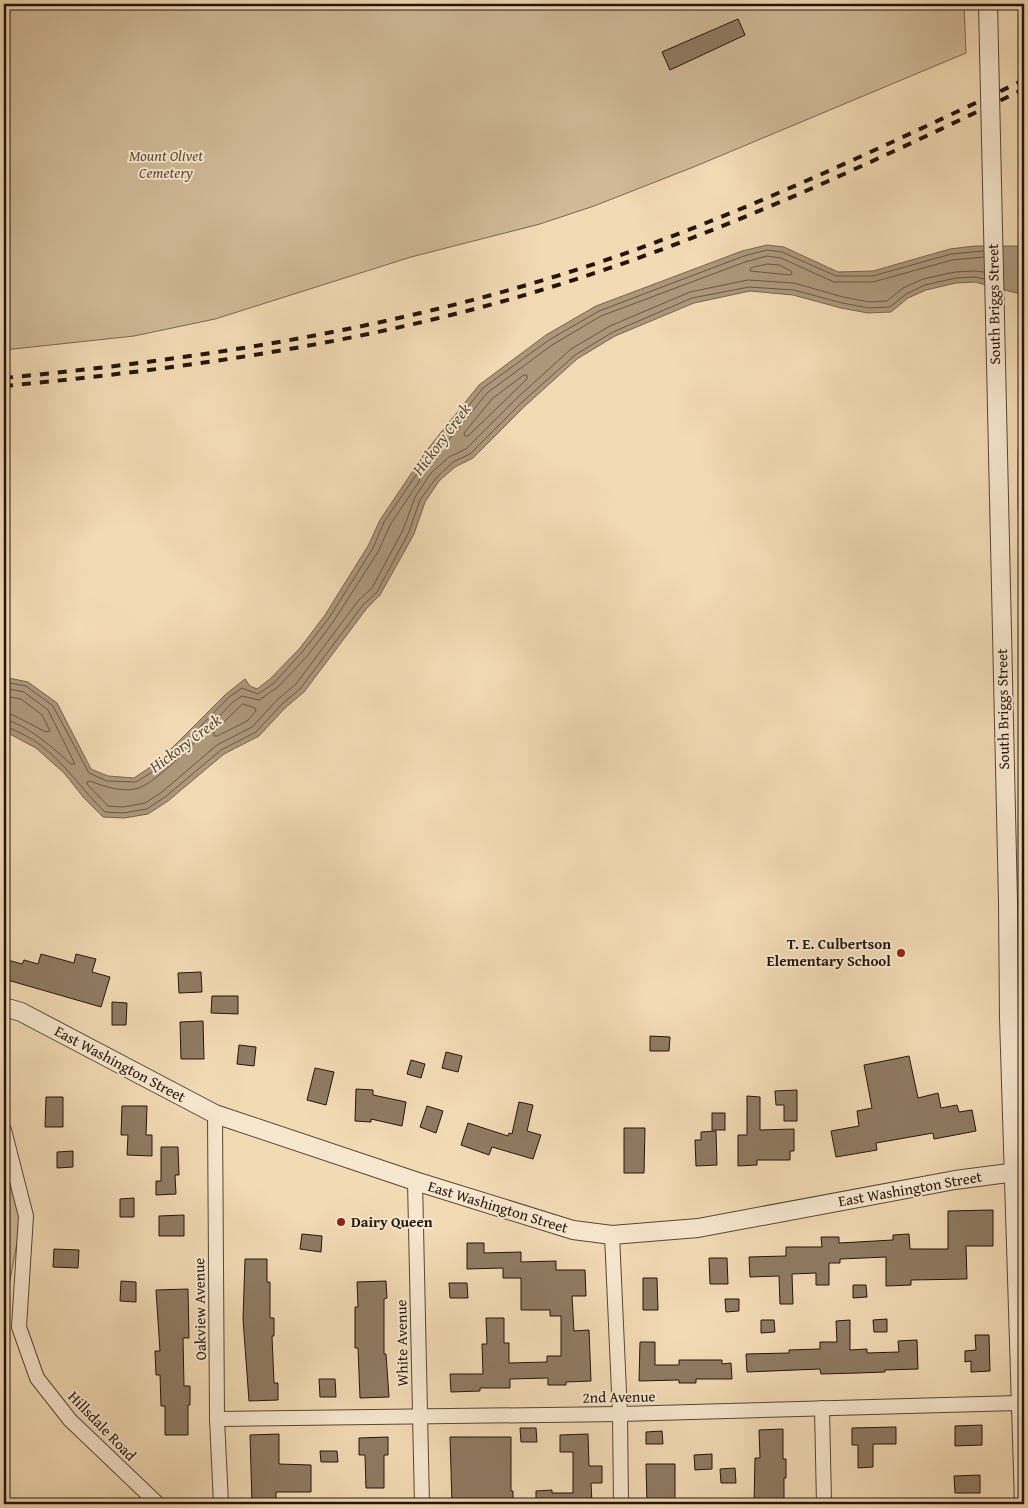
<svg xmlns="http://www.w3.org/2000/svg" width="1028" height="1508" font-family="'Gentium Book Plus',serif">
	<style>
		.green { fill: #cfb997; stroke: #7a6752 }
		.water { fill: #ac977b; stroke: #76634f }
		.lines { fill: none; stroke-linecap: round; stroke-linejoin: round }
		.shore { stroke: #685644; stroke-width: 1 }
		.building { fill: #8f7b63; stroke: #24150c }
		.minor-casing { stroke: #584636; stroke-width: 16 }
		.tertiary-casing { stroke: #584636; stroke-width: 20 }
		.minor { stroke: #f7e7ce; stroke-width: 14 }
		.tertiary { stroke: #f7e7ce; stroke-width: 18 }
		.rail { stroke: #24150c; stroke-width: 4; stroke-dasharray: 9 9; stroke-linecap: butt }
		.tertiary-bridge-casing { stroke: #584636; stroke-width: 20; stroke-linecap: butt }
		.tertiary-bridge { stroke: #f7e7ce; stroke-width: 18 }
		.poi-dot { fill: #8f2418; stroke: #f7e7ce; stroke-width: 2 }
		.labels { text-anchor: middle; stroke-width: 4; stroke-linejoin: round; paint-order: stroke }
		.park-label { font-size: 15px; font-style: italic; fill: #604e3d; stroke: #f7e7ce }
		.street-label { font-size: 15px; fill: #24150c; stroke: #f7e7ce }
		.poi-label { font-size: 15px; font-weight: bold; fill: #24150c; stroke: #f7e7ce; text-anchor: end }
		.water-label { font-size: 16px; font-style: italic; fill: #5a4938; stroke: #f7e7ce }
	</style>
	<rect width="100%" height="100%" fill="#f2dab4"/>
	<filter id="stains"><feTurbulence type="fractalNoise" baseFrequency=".004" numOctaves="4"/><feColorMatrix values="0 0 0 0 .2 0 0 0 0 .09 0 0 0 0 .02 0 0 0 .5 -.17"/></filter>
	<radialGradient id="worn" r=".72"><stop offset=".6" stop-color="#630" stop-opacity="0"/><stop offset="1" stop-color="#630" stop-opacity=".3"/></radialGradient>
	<!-- green -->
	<g class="green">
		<polygon points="4,4 964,4 966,53 696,166 594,206 540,224 411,257 215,319 134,336 4,350"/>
		<polygon points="4,1147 22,1216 4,1312"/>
	</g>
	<!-- water -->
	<g class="water">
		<polygon points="767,245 784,247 838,272 873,271 950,249 974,246 1022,246 1024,247 1024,295 975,282 956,283 926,290 908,298 891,312 868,313 841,308 793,295 750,291 694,303 615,336 577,359 525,406 473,458 455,467 439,481 425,502 414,534 380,595 367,608 304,692 285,708 259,736 224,754 168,801 148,814 124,818 103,817 84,798 64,773 36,748 4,731 4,677 28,682 57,703 91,769 108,776 134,778 158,762 226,694 245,679 250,686 257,689 270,679 300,648 325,615 368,546 380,520 427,450 479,385 546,335 596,306 742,251"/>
		<polygon points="1024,415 1024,519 1018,510 1018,453 1021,418"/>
	</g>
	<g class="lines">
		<!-- shore -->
		<g class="shore">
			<path d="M984,257L952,260L873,282H834L781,258L767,256L745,262L601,316L552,345L487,393L436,456L390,525L378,552L333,622L308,655L278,687L259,700L242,696L233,702C215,720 157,786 135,789C120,792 103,786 90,781L87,782V784L108,806L123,807L145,803L162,792L217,745L252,727L277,700L296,684L358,601L372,588L403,530L415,497L431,473L449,457L466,449L517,398L571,349L610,326L690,292L748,280L794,283L843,297L869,302L887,301L903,288L923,279L955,272L975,271L984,272"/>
			<polygon points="768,264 779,265 791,271 792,274 790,275 750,271 751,268"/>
			<polygon points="524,375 527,375 527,379 468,436 465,436 464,433 492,399"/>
			<polyline points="1024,438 1023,509 1024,513"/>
			<polyline points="4,682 26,686 53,706 89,773 107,781 136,782 162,766 229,697 242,688 258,694 274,683 303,651 329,618 373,548 384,522 431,453 483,388 549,340 599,311 744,256 767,250 782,252 836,276 873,276 951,254 983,251"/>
			<path d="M4,688L24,692L48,710L75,764H71C55,750 25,722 4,720"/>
			<polyline points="4,696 21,699 42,715 50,731 46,732 13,715 4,713"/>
			<polygon points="243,704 255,708 256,711 247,721 217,736 214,736 214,732"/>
			<path d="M4,727H8C18,732 30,737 39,744C65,763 82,790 105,812L123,813L147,809L165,797L221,750L256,732L282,704L300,689L363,605L377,592L409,532L420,500L436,478L453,462L470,454L521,403L575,355L613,332L692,298L749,287L794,290L842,303L869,308L890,307L906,294L925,285L956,278L975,277L984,279"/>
		</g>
	</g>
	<!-- building -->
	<g class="building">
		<polygon points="738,19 745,35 670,70 662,52"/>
		<polygon points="41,954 74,963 76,954 96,959 92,972 110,977 101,1007 4,979 4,959 22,964 24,960 38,964"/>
		<polygon points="201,972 202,992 179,993 178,973"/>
		<polygon points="212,996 238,996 238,1014 211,1013"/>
		<polygon points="112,1002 127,1003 126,1025 112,1025"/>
		<polygon points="203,1021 204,1059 181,1059 180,1022"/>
		<polygon points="650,1036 670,1037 669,1051 650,1051"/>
		<polygon points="239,1045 256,1047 254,1066 237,1064"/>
		<polygon points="446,1052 462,1056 458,1072 442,1068"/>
		<polygon points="909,1056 918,1098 938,1093 941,1108 957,1105 959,1112 972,1110 976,1131 934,1139 933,1133 876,1143 877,1150 836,1157 831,1131 859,1126 857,1111 872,1108 864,1065"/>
		<polygon points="411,1060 425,1064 421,1078 407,1074"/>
		<polygon points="315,1068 334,1072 326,1105 307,1100"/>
		<polygon points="356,1089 373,1090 373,1095 406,1102 402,1126 371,1119 371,1122 355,1121"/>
		<polygon points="797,1090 797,1121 784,1121 784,1105 776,1105 775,1091"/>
		<polygon points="747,1096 760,1097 760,1130 794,1129 794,1151 790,1151 790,1160 757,1160 757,1165 738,1166 738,1135 747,1135"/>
		<polygon points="46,1097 63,1097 63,1127 45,1127"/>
		<polygon points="519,1102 533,1105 527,1131 541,1135 533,1159 492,1147 489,1155 461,1145 468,1123 508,1136 509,1133 512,1134"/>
		<polygon points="122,1106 147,1106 146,1135 152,1135 152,1156 127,1155 128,1135 121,1135"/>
		<polygon points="427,1106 443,1111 436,1133 420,1127"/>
		<rect x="712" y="1113" width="13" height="17"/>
		<polygon points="624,1128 645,1128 644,1173 624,1173"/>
		<polygon points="716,1131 717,1165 696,1166 695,1140 701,1140 701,1132"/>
		<polygon points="161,1147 178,1147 179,1175 175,1175 176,1194 156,1195 156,1181 161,1181"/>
		<polygon points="73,1151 73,1167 57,1168 57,1152"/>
		<polygon points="134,1198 134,1217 120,1217 120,1199"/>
		<polygon points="993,1210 993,1246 966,1246 967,1279 911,1280 911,1285 886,1286 886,1257 840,1259 840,1263 829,1263 829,1285 816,1285 816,1273 792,1274 793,1304 780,1304 779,1276 750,1277 749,1257 786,1256 786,1247 822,1247 821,1237 839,1237 839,1243 893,1240 893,1235 909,1234 910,1249 948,1249 948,1211"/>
		<polygon points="184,1215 184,1236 159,1236 159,1216"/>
		<polygon points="302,1234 322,1236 321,1252 300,1249"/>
		<polygon points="467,1243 484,1243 484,1253 521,1252 521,1262 556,1261 556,1270 585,1270 586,1296 572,1296 574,1331 589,1330 591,1381 566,1382 566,1385 548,1385 548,1378 510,1379 510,1388 480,1388 480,1391 451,1392 450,1374 483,1374 482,1344 487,1344 486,1318 504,1318 504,1343 509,1343 509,1363 547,1362 547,1356 561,1356 561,1316 550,1316 550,1310 521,1310 521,1278 503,1278 503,1268 467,1269"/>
		<polygon points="54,1249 79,1250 78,1268 53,1267"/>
		<polygon points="709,1258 727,1258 728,1284 710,1284"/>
		<polygon points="245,1259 267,1259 267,1282 270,1282 270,1318 274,1318 274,1336 272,1336 274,1383 278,1383 278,1400 249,1401 243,1319"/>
		<polygon points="643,1278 657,1278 658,1310 643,1310"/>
		<polygon points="121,1281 136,1282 136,1302 120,1301"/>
		<polygon points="386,1281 387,1298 384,1299 384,1354 386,1354 389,1397 360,1398 358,1348 355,1348 355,1307 358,1307 357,1282"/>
		<polygon points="449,1283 467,1283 468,1298 450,1298"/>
		<polygon points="853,1285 866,1285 867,1297 853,1298"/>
		<polygon points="188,1289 189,1338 183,1338 184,1386 190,1386 190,1405 188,1405 188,1435 165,1435 165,1406 161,1406 160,1375 156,1375 155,1351 160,1351 156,1290"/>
		<polygon points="725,1299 739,1299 739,1311 726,1312"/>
		<polygon points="887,1319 887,1332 874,1332 873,1320"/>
		<polygon points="761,1320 774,1320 775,1332 761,1333"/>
		<polygon points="850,1320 850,1350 867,1349 867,1353 899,1352 898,1341 917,1340 918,1369 885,1370 885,1372 858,1373 821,1374 820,1369 747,1372 746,1354 789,1353 789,1350 820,1349 820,1342 837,1342 836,1321"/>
		<polygon points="975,1335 989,1335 990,1371 971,1372 971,1361 965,1362 965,1351 976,1350"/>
		<polygon points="640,1342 655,1342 655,1365 679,1365 679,1360 722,1360 722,1364 731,1363 732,1379 696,1379 696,1383 679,1383 679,1380 639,1381"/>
		<polygon points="319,1379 335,1379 336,1397 320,1397"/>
		<polygon points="982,1425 982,1445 955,1446 955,1426"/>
		<polygon points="896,1427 896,1444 873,1444 873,1467 858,1468 858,1445 852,1445 852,1428"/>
		<polygon points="520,1428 536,1428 537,1442 521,1442"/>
		<polygon points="783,1429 783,1459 786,1459 786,1478 784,1478 784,1504 754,1504 755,1458 760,1458 759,1430"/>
		<polygon points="662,1431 663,1444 646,1444 646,1432"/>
		<polygon points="279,1434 279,1464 311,1465 311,1492 276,1492 276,1504 252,1504 250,1435"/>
		<polygon points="588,1434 589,1466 602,1466 602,1483 591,1483 592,1504 536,1504 536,1491 552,1490 552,1493 573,1493 573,1452 560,1452 560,1435"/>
		<polygon points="388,1437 388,1455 384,1455 384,1488 366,1488 365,1455 359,1455 359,1438"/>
		<polygon points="450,1437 511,1437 511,1491 513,1491 513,1504 452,1504"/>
		<polygon points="320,1451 337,1451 338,1462 321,1462"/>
		<polygon points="712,1454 712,1469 695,1470 694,1455"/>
		<polygon points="646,1464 675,1464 675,1504 647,1504"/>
		<polygon points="735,1468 736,1483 721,1483 720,1469"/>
		<polygon points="980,1475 980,1493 955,1493 954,1476"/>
	</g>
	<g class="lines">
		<!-- minor casing -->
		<g class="minor-casing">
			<g id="minor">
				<polyline points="215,1114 217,1419 221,1504"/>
				<polyline points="4,1130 26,1216 19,1327 37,1378 70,1420 158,1504"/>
				<polyline points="415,1181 422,1504"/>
				<polyline points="612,1235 620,1414 621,1504"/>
				<polyline points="822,1408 824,1504"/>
				<polyline points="217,1419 620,1414 1021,1403"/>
			</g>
		</g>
		<!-- tertiary casing -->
		<g class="tertiary-casing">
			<g id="tertiary">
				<polyline points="1008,902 1009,1018 1024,1504"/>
				<polyline points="4,1007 21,1012 215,1114 415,1181 573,1230 612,1235 698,1228 955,1180 1024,1171"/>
			</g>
		</g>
		<!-- minor -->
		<use href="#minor" class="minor"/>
		<!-- tertiary -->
		<use href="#tertiary" class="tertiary"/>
		<!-- rail -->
		<g class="rail">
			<path d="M4,378C201,359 389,330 579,269C733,219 878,149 1024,80"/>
			<path d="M4,386C193,368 382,341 564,283C723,233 874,162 1024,89"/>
		</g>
		<!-- tertiary-bridge casing -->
		<g class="tertiary-bridge-casing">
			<polyline id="tertiary-bridge" points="988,4 1008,902"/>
		</g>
		<!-- tertiary-bridge -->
		<use href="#tertiary-bridge" class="tertiary-bridge"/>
	</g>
	<!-- markers -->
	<g class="poi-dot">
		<circle cx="901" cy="953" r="5"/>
		<circle cx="341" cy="1222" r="5"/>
	</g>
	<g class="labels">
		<!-- park labels -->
		<g class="park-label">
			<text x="166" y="161">Mount Olivet<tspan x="166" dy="17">Cemetery</tspan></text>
		</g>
		<!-- street labels -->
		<g class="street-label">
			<text transform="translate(994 304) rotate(-91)" y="5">South Briggs Street</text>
			<text transform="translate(1003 709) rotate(-91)" y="5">South Briggs Street</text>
			<text transform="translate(120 1064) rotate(28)" y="5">East Washington Street</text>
			<text transform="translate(910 1189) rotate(-10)" y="5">East Washington Street</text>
			<text transform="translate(498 1207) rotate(17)" y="5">East Washington Street</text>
			<text transform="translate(200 1309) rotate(-91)" y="5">Oakview Avenue</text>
			<text transform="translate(402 1343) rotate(-91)" y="5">White Avenue</text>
			<text transform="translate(619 1397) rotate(-1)" y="5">2nd Avenue</text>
			<text transform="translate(102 1426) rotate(46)" y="5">Hillsdale Road</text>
		</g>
		<!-- poi labels -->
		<g class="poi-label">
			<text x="891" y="949">T. E. Culbertson<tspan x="891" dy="17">Elementary School</tspan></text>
			<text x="351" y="1227" text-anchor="start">Dairy Queen</text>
		</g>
		<!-- water labels -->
		<g class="water-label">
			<text transform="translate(441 439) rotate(-53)" y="6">Hickory Creek</text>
			<text transform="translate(185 743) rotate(-37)" y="6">Hickory Creek</text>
		</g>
	</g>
	<!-- margin -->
	<rect width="1028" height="1508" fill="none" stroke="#f2dab4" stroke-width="20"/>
	<rect x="5" y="5" width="1018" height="1498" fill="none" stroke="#24150c" stroke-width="2.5"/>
	<rect x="10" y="10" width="1008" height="1488" fill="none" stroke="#24150c"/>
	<rect width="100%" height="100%" filter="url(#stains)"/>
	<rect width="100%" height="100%" fill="url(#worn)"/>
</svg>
